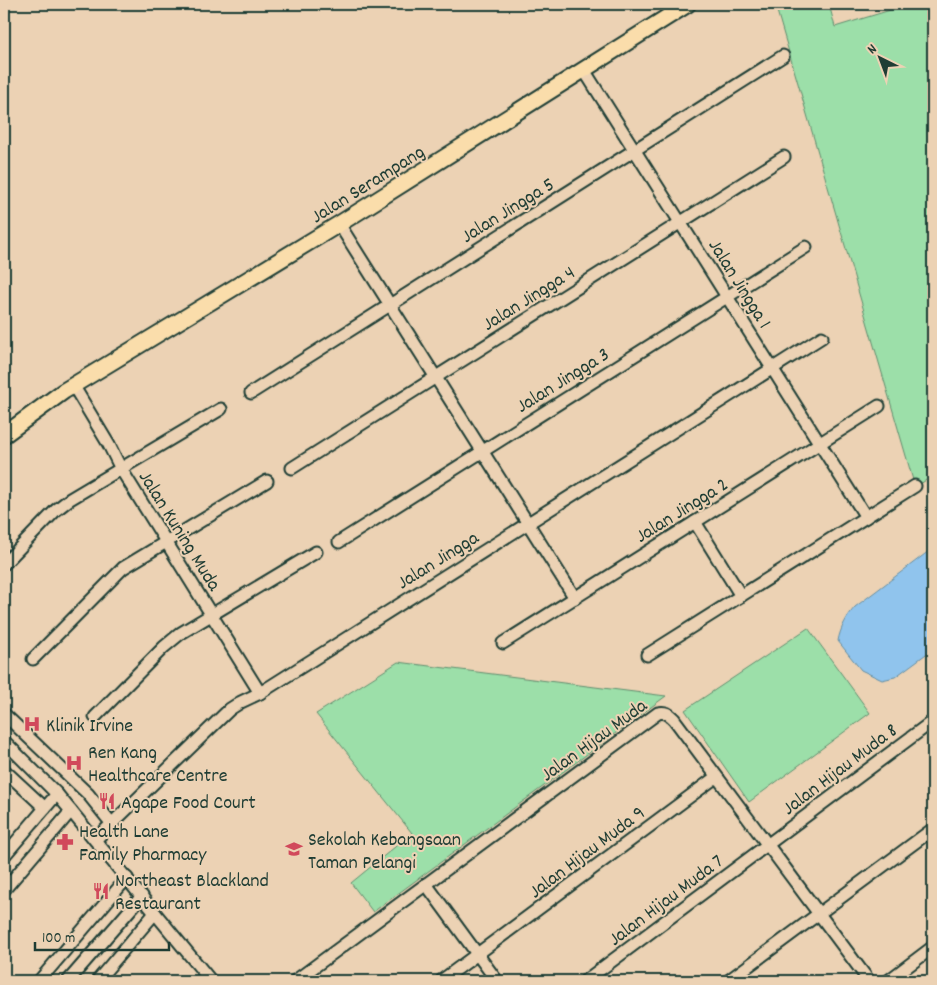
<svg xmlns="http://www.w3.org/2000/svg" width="937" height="985" font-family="Dekko,sans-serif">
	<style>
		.green { fill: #9cdfa9; stroke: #5e8e6e }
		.water { fill: #90c4ed; stroke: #638ea3 }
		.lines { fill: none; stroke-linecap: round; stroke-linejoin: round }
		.minor-casing { stroke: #1f3d34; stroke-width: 15 }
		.major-casing { stroke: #1f3d34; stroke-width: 19 }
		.minor { stroke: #ecd2b4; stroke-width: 11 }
		.major { stroke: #faddab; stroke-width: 15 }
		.labels { text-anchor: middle; stroke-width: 4; stroke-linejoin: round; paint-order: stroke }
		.street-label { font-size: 20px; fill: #1f3d34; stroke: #ecd2b4 }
		.poi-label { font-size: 20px; fill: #1f3d34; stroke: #ecd2b4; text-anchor: start }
	</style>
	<rect width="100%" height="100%" fill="#ecd2b4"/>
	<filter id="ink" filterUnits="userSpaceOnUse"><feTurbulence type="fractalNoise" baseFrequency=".02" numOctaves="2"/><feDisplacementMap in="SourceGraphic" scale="10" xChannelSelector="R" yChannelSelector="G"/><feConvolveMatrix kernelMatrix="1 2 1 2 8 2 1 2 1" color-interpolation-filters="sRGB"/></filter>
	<g filter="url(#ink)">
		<!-- green -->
		<g class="green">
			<polygon points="775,4 829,4 835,27 910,4 927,4 933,27 933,476 915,487"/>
			<polygon points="808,628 870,713 749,802 685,710"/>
			<polygon points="398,662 666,696 373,912 351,883 412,833 316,714"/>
		</g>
		<!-- water -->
		<path class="water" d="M929,551L933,554V649L895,677L882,680L861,670L838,641C840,629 847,616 855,607Z"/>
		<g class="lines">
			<!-- minor casing -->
			<g class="minor-casing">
				<g id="minor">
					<polyline points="584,70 866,517"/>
					<polyline points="339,224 575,598"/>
					<polyline points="73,385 109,445 121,469 260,693"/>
					<polyline points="251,393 783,56"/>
					<polyline points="292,468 784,157"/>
					<polyline points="695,522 741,596"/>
					<polyline points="339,542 806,247"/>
					<polyline points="4,564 56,510 70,499 221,409"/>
					<polyline points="503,643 879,406"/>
					<polyline points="647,655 915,486"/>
					<polyline points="33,659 123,568 267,481"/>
					<polyline points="4,714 88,794 112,824"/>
					<polyline points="95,717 164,647 181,633 316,552"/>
					<polyline points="4,741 57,794 211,981"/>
					<polyline points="4,770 45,808"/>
					<polyline points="95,840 230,709 241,702 260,693 822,337"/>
					<polyline points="4,856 57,794"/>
					<polyline points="426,884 497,981"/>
					<polyline points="4,890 71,811"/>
					<polyline points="39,981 127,878"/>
					<polyline points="68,981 142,896"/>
					<polyline points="97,981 155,913"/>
					<path d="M295,981L658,713C665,711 669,714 674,719L869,981"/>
					<polyline points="441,981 716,777"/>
					<polyline points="585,981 933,721"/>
					<polyline points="728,981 933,829"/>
					<polyline points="888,981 933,947"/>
				</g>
			</g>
			<!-- major casing -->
			<g class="major-casing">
				<polyline id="major" points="4,435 64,391 339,224 688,4"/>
			</g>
			<!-- minor -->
			<use href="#minor" class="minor"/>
			<!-- major -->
			<use href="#major" class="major"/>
		</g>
	</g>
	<!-- icons -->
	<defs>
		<g id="hospital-bare" transform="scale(1.35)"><path d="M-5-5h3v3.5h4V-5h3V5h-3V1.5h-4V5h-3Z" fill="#d1495b" stroke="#ecd2b4" stroke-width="2.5" paint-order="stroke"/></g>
		<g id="restaurant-bare" transform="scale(1.35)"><path d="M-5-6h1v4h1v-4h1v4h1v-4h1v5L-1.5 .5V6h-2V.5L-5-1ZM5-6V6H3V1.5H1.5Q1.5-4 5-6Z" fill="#d1495b" stroke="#ecd2b4" stroke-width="2.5" paint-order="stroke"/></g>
		<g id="pharmacy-bare" transform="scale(1.35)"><path d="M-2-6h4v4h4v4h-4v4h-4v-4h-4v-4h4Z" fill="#d1495b" stroke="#ecd2b4" stroke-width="2.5" paint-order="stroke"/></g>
		<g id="school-bare" transform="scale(1.35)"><path d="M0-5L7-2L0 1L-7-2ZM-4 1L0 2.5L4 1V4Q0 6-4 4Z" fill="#d1495b" stroke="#ecd2b4" stroke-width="2.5" paint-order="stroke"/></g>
	</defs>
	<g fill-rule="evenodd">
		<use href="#hospital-bare" x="32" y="724"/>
		<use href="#hospital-bare" x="74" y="763"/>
		<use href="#restaurant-bare" x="107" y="801"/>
		<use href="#pharmacy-bare" x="65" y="842"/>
		<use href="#school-bare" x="294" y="849"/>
		<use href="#restaurant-bare" x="101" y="891"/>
	</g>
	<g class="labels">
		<!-- street labels -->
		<g class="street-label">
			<text transform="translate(367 183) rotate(-32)" y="7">Jalan Serampang</text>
			<text transform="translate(507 209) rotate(-32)" y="7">Jalan Jingga 5</text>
			<text transform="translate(741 283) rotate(58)" y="7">Jalan Jingga 1</text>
			<text transform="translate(528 297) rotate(-32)" y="7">Jalan Jingga 4</text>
			<text transform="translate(562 379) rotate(-32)" y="7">Jalan Jingga 3</text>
			<text transform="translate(681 509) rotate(-32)" y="7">Jalan Jingga 2</text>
			<text transform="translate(181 530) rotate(58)" y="7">Jalan Kuning Muda</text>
			<text transform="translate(437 559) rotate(-32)" y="7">Jalan Jingga</text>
			<text transform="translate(593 739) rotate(-36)" y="7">Jalan Hijau Muda</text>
			<text transform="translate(839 768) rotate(-37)" y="7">Jalan Hijau Muda 8</text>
			<text transform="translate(586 851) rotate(-37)" y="7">Jalan Hijau Muda 9</text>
			<text transform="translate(665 899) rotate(-37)" y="7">Jalan Hijau Muda 7</text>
		</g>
		<!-- poi labels -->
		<g class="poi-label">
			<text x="46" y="731">Klinik Irvine</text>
			<text x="88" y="758">Ren Kang<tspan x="88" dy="23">Healthcare Centre</tspan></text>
			<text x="121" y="808">Agape Food Court</text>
			<text x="79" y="837">Health Lane<tspan x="79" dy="23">Family Pharmacy</tspan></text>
			<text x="308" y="845">Sekolah Kebangsaan<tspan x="308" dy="23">Taman Pelangi</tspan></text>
			<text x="115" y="886">Northeast Blackland<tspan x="115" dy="23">Restaurant</tspan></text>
		</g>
	</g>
	<!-- margin -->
	<rect width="937" height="985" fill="none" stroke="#ecd2b4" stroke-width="20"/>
	<rect x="10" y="10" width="917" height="965" fill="none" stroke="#1f3d34" stroke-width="2" filter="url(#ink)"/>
	<!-- north arrow -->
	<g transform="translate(880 58) rotate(318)" stroke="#ecd2b4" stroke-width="4" paint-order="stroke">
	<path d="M0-4L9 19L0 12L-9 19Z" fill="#1f3d34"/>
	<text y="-8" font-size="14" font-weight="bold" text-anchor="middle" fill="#1f3d34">N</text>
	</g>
	<!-- scale -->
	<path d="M35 942v8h134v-8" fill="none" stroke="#1f3d34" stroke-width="2.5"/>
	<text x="42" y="942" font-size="15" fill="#1f3d34" stroke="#ecd2b4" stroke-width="4" paint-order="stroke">100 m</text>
</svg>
